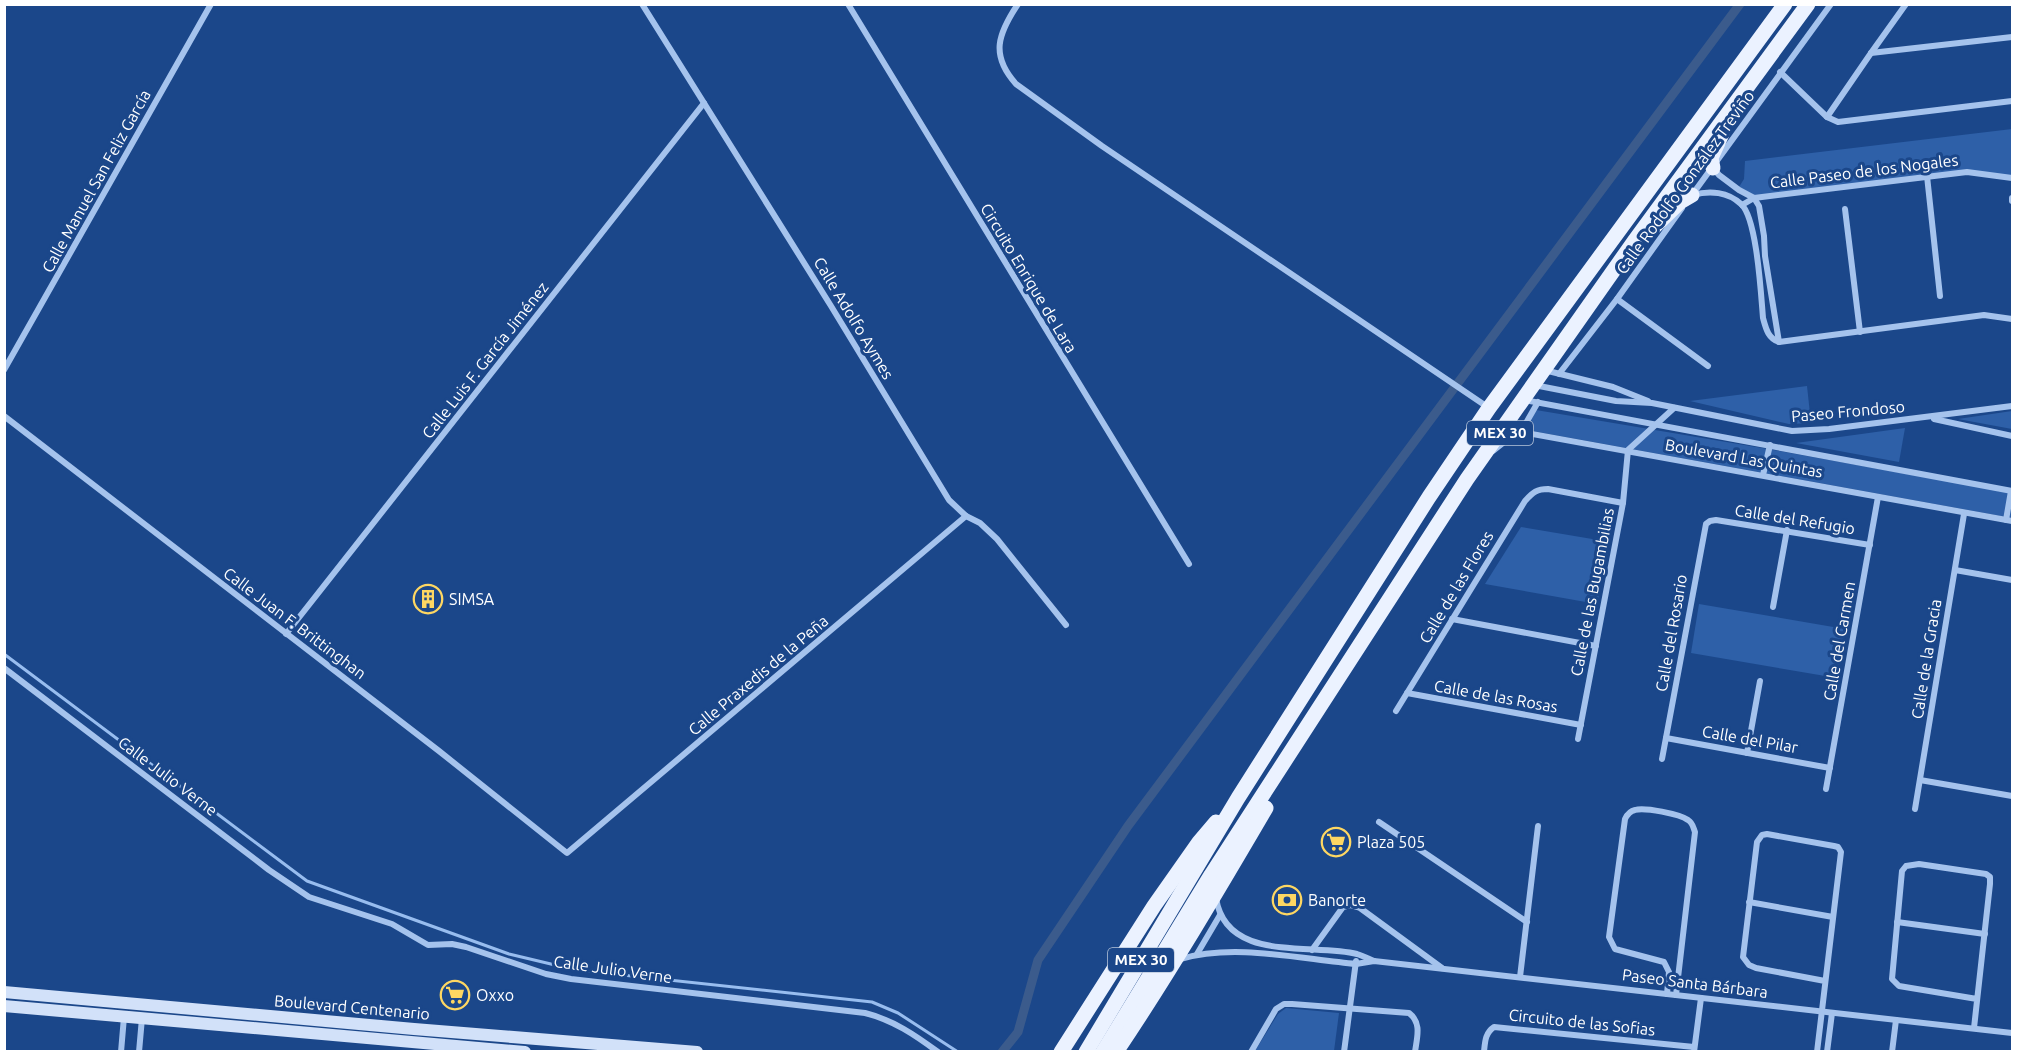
<svg xmlns="http://www.w3.org/2000/svg" width="2017" height="1056" font-family="Ubuntu,sans-serif">
	<style>
		.green { fill: #2e60a8 }
		.lines { fill: none; stroke-linecap: round; stroke-linejoin: round }
		.stream { stroke: #98bdef; stroke-width: 3 }
		.canal { stroke: #3b5b8c; stroke-width: 9 }
		.street { stroke: #a5c3ed; stroke-width: 6 }
		.secondary { stroke: #d2e1f9; stroke-width: 12 }
		.primary { stroke: #ebf2ff; stroke-width: 15 }
		.labels { text-anchor: middle; stroke-width: 6; stroke-linejoin: round; paint-order: stroke }
		.shield { fill: #1b478a; stroke: #bbc8dc; stroke-width: 1.5 }
		.shield-label { font-size: 15px; font-weight: bold; fill: #fff }
		.street-label { font-size: 16px; fill: #fff; stroke: #1b478a }
		.poi-label { font-size: 16px; fill: #fff; stroke: #1b478a; text-anchor: start }
	</style>
	<rect width="100%" height="100%" fill="#1b478a"/>
	<!-- green -->
	<g class="green">
		<polygon points="2012,129 2012,177 1966,170 1755,196 1739,187 1744,179 1745,161"/>
		<polygon points="1807,386 1811,423 1789,424 1690,401"/>
		<polygon points="1536,410 1768,449 2012,493 2012,518 1527,430"/>
		<polygon points="2012,411 2012,429 1958,419"/>
		<polygon points="1905,428 1899,462 1796,443"/>
		<polygon points="1521,527 1610,542 1597,604 1485,584"/>
		<polygon points="1699,604 1845,629 1837,678 1691,653"/>
		<polygon points="1286,1008 1339,1013 1334,1051 1255,1051 1278,1014"/>
	</g>
	<g class="lines">
		<!-- stream -->
		<polyline class="stream" points="4,654 307,881 509,954 576,970 872,1002 898,1013 958,1052"/>
		<!-- canal -->
		<polyline class="canal" points="1002,1052 1018,1032 1038,960 1128,826 1740,4"/>
		<!-- street -->
		<g class="street">
			<polyline points="642,4 831,306 949,500 966,516 980,523 997,539 1066,625"/>
			<polyline points="848,4 1189,564"/>
			<path d="M1018,4C998,34 990,55 1016,84L1102,146L1489,408"/>
			<polyline points="1871,53 2012,37"/>
			<polyline points="1780,72 1827,117 1838,122 2012,101"/>
			<polyline points="1827,117 1871,53 1906,4"/>
			<polyline points="1714,169 1719,175 1739,190 1754,198 1759,206 1764,236 1765,256 1779,342"/>
			<polyline points="1927,176 1940,296"/>
			<polyline points="1692,195 1831,4"/>
			<path d="M1693,195C1710,190 1728,192 1741,204C1757,218 1761,295 1763,318C1766,329 1768,338 1779,342L1984,315L2012,319"/>
			<polyline points="2012,198 2012,201"/>
			<polyline points="1742,205 1754,198 1967,172 2012,178"/>
			<polyline points="1845,209 1860,332"/>
			<polyline points="1617,299 1708,366"/>
			<polyline points="4,370 211,4"/>
			<polyline points="1544,370 1613,387 1648,401"/>
			<polyline points="1559,374 1617,299 1682,208"/>
			<polyline points="1534,385 1616,401 1652,403 1792,431 1829,429 2012,406"/>
			<polyline points="1524,400 2012,491"/>
			<polyline points="4,416 439,751 567,853 966,516"/>
			<polyline points="1934,419 2012,436"/>
			<polyline points="1521,432 1538,402"/>
			<polyline points="1493,451 1513,435 1521,432 2012,521"/>
			<polyline points="1763,475 1770,445"/>
			<polyline points="2006,520 2011,491"/>
			<polyline points="1955,570 2012,580"/>
			<polyline points="1773,607 1787,530"/>
			<polyline points="1452,619 1596,646"/>
			<polyline points="286,634 704,103"/>
			<path d="M4,668L269,870L309,897L392,924L428,945L452,944L466,947L546,974L571,979L865,1013C893,1020 915,1035 938,1052"/>
			<polyline points="1407,693 1581,725"/>
			<path d="M1396,711L1525,501C1533,492 1537,489 1548,489L1623,503"/>
			<polyline points="1666,738 1830,768"/>
			<polyline points="1578,739 1623,503 1628,450 1674,408"/>
			<polyline points="1747,753 1760,681"/>
			<polyline points="1662,759 1706,524 1710,521 1716,520 1870,545"/>
			<polyline points="1920,780 2012,796"/>
			<polyline points="1826,789 1878,497"/>
			<polyline points="1915,809 1964,514"/>
			<polyline points="1379,822 1527,922"/>
			<path d="M1216,898C1226,963 1311,943 1357,954C1363,956 1369,959 1374,961"/>
			<polyline points="1749,902 1833,917"/>
			<polyline points="1897,922 1985,934"/>
			<polyline points="1312,950 1343,907 1350,905 1360,908 1442,968"/>
			<polyline points="1197,954 1220,915"/>
			<path d="M1181,959C1234,943 1300,959 1356,964L1374,961L2012,1033"/>
			<polyline points="1520,977 1538,826"/>
			<path d="M1667,994L1669,972L1664,962L1615,949L1609,937L1625,819C1627,815 1630,811 1635,810C1644,807 1680,814 1688,820C1693,823 1693,827 1695,832L1676,995"/>
			<polyline points="1974,1028 1990,884 1990,877 1986,874 1919,864 1906,866 1902,871 1892,979 1899,986 1977,999"/>
			<polyline points="121,1052 124,1017"/>
			<polyline points="139,1052 142,1018"/>
			<path d="M1251,1052L1276,1009L1284,1004H1292L1409,1013C1422,1023 1417,1037 1415,1052"/>
			<polyline points="1344,1052 1356,961"/>
			<path d="M1484,1052C1485,1042 1485,1033 1494,1027L1694,1047"/>
			<polyline points="1694,1052 1701,998"/>
			<polyline points="1817,1052 1841,852 1838,847 1834,846 1767,834 1762,835 1757,842 1743,957 1749,965 1756,968 1825,981"/>
			<polyline points="1827,1052 1832,1013"/>
			<polyline points="1892,1052 1896,1020"/>
		</g>
		<!-- secondary -->
		<g class="secondary">
			<polyline points="4,992 414,1029 697,1052"/>
			<polyline points="4,1006 525,1052"/>
		</g>
		<!-- primary -->
		<g class="primary">
			<polyline points="1713,168 1711,158 1722,134"/>
			<polyline points="1654,227 1680,202 1692,195"/>
			<polyline points="1061,1052 1154,906 1199,842 1216,822"/>
			<polyline points="1086,1052 1238,798 1429,497 1489,408 1785,4"/>
			<polyline points="1103,1052 1211,875 1467,479 1635,240 1808,4"/>
			<path d="M1116,1052C1169,973 1218,890 1266,808"/>
		</g>
	</g>
	<!-- icons -->
	<defs>
		<g id="building-ring" transform="scale(1.5)"><circle r="9.5" fill="#1b478a" stroke="#fed762" stroke-width="1.5"/><path d="M-4-6H4V6H1V3H-1V6H-4ZM-2.5-4.3h1.7v1.8h-1.7ZM.8-4.3h1.7v1.8H.8ZM-2.5-1h1.7V.8h-1.7ZM.8-1h1.7V.8H.8Z" fill="#fed762"/></g>
		<g id="supermarket-ring" transform="scale(1.5)"><circle r="9.5" fill="#1b478a" stroke="#fed762" stroke-width="1.5"/><path d="M-6-5.5h2.5l.6 2H6L4.5 2H-2.5L-4.4-4H-6ZM-1.5 3.2a1.3 1.3 0 1 0 .1 0ZM3 3.2a1.3 1.3 0 1 0 .1 0Z" fill="#fed762"/></g>
		<g id="bank-ring" transform="scale(1.5)"><circle r="9.5" fill="#1b478a" stroke="#fed762" stroke-width="1.5"/><path d="M-6-4H6V4H-6ZM0-2.3a2.3 2.3 0 1 0 0 4.6a2.3 2.3 0 1 0 0-4.6Z" fill="#fed762"/></g>
	</defs>
	<g fill-rule="evenodd">
		<use href="#building-ring" x="428" y="599"/>
		<use href="#supermarket-ring" x="1336" y="842"/>
		<use href="#bank-ring" x="1287" y="900"/>
		<use href="#supermarket-ring" x="455" y="995"/>
	</g>
	<g class="labels">
		<!-- shield labels -->
		<g class="shield">
			<rect x="1467" y="421" width="66" height="24" rx="4.5"/>
			<rect x="1108" y="948" width="66" height="24" rx="4.5"/>
		</g>
		<g class="shield-label">
			<text x="1500" y="438">MEX 30</text>
			<text x="1141" y="965">MEX 30</text>
		</g>
		<!-- street labels -->
		<g class="street-label">
			<text transform="translate(1864 171) rotate(-7)" y="6">Calle Paseo de los Nogales</text>
			<text transform="translate(96 181) rotate(-61)" y="6">Calle Manuel San Feliz García</text>
			<text transform="translate(1685 182) rotate(-54)" y="6">Calle Rodolfo González Treviño</text>
			<text transform="translate(1029 278) rotate(59)" y="6">Circuito Enrique de Lara</text>
			<text transform="translate(854 318) rotate(59)" y="6">Calle Adolfo Aymes</text>
			<text transform="translate(485 360) rotate(-52)" y="6">Calle Luis F. García Jiménez</text>
			<text transform="translate(1848 411) rotate(-5)" y="6">Paseo Frondoso</text>
			<text transform="translate(1744 458) rotate(10)" y="6">Boulevard Las Quintas</text>
			<text transform="translate(1795 519) rotate(9)" y="6">Calle del Refugio</text>
			<text transform="translate(1456 587) rotate(-59)" y="6">Calle de las Flores</text>
			<text transform="translate(1592 592) rotate(-79)" y="6">Calle de las Bugambilias</text>
			<text transform="translate(295 623) rotate(37)" y="6">Calle Juan F. Brittinghan</text>
			<text transform="translate(1671 633) rotate(-80)" y="6">Calle del Rosario</text>
			<text transform="translate(1839 641) rotate(-80)" y="6">Calle del Carmen</text>
			<text transform="translate(1926 659) rotate(-81)" y="6">Calle de la Gracia</text>
			<text transform="translate(758 675) rotate(-40)" y="6">Calle Praxedis de la Peña</text>
			<text transform="translate(1496 696) rotate(10)" y="6">Calle de las Rosas</text>
			<text transform="translate(1750 739) rotate(10)" y="6">Calle del Pilar</text>
			<text transform="translate(168 776) rotate(37)" y="6">Calle Julio Verne</text>
			<text transform="translate(613 969) rotate(8)" y="6">Calle Julio Verne</text>
			<text transform="translate(1695 983) rotate(7)" y="6">Paseo Santa Bárbara</text>
			<text transform="translate(352 1007) rotate(5)" y="6">Boulevard Centenario</text>
			<text transform="translate(1582 1022) rotate(6)" y="6">Circuito de las Sofias</text>
		</g>
		<!-- poi labels -->
		<g class="poi-label">
			<text x="449" y="605">SIMSA</text>
			<text x="1357" y="848">Plaza 505</text>
			<text x="1308" y="906">Banorte</text>
			<text x="476" y="1001">Oxxo</text>
		</g>
	</g>
	<!-- border -->
	<rect width="2017" height="1056" fill="none" stroke="#ffffff" stroke-width="12"/>
</svg>
